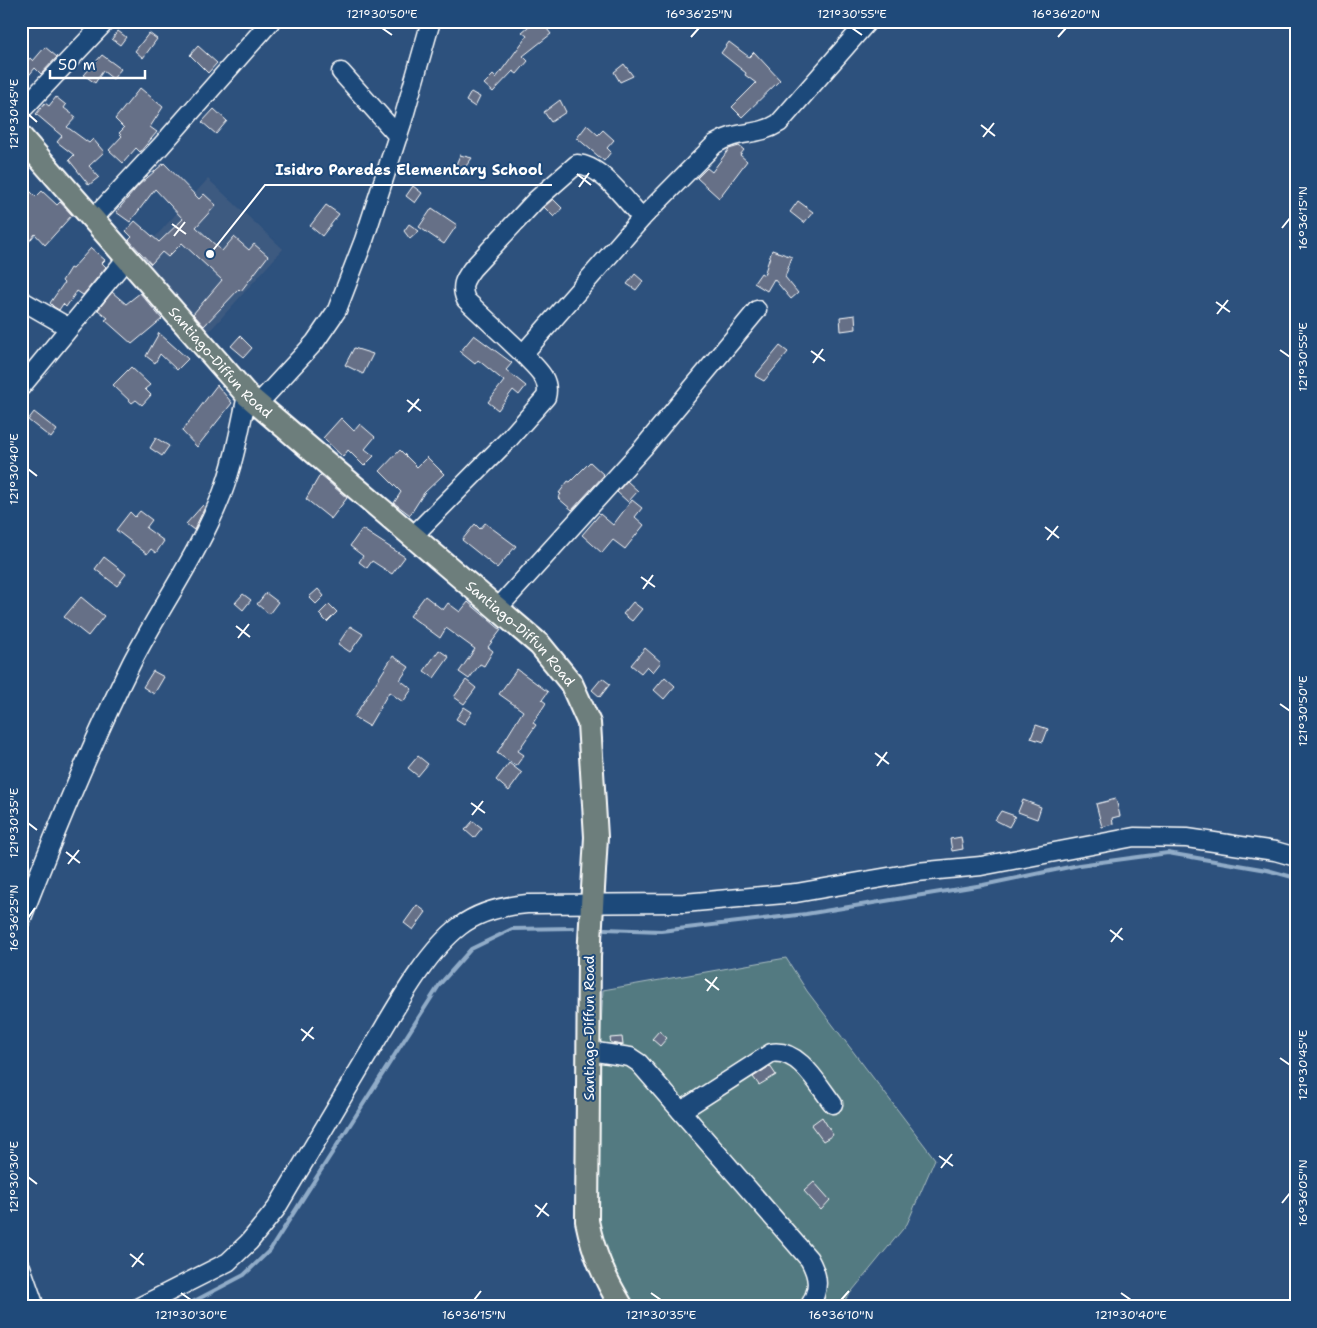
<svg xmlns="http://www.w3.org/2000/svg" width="1317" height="1328" font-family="'Shantell Sans',sans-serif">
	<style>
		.built { fill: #3e5a80 }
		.green { fill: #537a81; stroke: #a9bcc0 }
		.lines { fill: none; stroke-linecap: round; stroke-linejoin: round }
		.stream { stroke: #91acc8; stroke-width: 4 }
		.building { fill: #666f87; stroke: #fff }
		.minor-casing { stroke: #fff; stroke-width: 21 }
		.major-casing { stroke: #fff; stroke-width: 26 }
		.minor { stroke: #1f4a7a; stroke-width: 18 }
		.major { stroke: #6d7e7c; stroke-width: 22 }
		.ticks { fill: none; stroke: #fff; stroke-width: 2 }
		.labels { text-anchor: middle; stroke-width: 4; stroke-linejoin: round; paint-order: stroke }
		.street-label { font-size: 14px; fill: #fff; stroke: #1f4a7a }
		.leader { fill: none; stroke: #fff; stroke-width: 2 }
		.callout-dot { fill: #fff; stroke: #1f4a7a; stroke-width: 2 }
		.callout-label { font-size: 15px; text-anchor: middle; font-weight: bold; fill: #fff; stroke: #1f4a7a; stroke-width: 4; stroke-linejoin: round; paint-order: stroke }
		.neatline { fill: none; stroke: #fff; stroke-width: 2 }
		.ticks-label { font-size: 12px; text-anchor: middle; fill: #fff }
	</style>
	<rect width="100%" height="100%" fill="#2d517d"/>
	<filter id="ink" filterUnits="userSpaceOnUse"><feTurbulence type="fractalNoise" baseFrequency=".02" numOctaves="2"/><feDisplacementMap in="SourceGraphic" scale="10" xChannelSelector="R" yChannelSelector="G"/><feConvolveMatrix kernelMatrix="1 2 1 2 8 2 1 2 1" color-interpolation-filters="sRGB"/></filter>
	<g filter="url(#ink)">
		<!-- built -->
		<polygon class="built" points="208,179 283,249 206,335 136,258"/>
		<!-- green -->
		<polygon class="green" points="786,958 807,991 935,1159 907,1224 839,1307 634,1307 609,1263 598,1231 597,1101 603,990"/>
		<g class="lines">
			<!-- stream -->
			<g class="stream">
				<polyline points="605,929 661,931 806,914 983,885 1079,865 1168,853 1267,870 1296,878"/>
				<polyline points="183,1307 244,1275 270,1250 440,984 471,949 512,929 573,928"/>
			</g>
		</g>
		<!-- building -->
		<g class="building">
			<polygon points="535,21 541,21 551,34 523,56 528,61 517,74 513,71 493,92 484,84 493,75 496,78 527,36 522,32"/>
			<polygon points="118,31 126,37 120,45 112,39"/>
			<polygon points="149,33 157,39 143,58 135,51"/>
			<polygon points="729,42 749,57 754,52 780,80 742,117 732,107 756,83 745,75 746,73 721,53"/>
			<polygon points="198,46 217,63 208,73 190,55"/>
			<polygon points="45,47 57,57 41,74 35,68 21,85 21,68 30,58 33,61"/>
			<polygon points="102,55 121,69 113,79 103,71 95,83 84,75"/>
			<polygon points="624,64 633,76 620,82 614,72"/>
			<polygon points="140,88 163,107 150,127 157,132 140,152 136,148 123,163 109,150 122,136 119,133 124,128 115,119"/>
			<polygon points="471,92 480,97 475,107 466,101"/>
			<polygon points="56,97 66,105 64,108 76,117 67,127 89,143 93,139 104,152 89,166 99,177 89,185 69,160 74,155 57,142 62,136 36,114 45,103 49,106"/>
			<polygon points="560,100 566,112 551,122 544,112"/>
			<polygon points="214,109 227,121 216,134 202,122"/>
			<polygon points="587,125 598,135 603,130 614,140 607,148 611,152 604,161 577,138"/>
			<polygon points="739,146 744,150 740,155 747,161 719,198 697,178 707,168 712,172 729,149"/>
			<polygon points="460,155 472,158 463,170 455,167"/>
			<polygon points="164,163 199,199 204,194 216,205 196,227 222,251 234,237 249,250 254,244 268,256 241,291 239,289 204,326 193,314 222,280 182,243 168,257 162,252 151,264 129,240 132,237 126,231 135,221 159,242 183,219 155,189 130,222 116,212 139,185"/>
			<polygon points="413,186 422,193 415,203 406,196"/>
			<polygon points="27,188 36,197 42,191 57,205 60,202 72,215 45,245 35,234 21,252 21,233 30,220 21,212 21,196"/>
			<polygon points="553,199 562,208 554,217 544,207"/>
			<polygon points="798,201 813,212 804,223 790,212"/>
			<polygon points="326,205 339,214 322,236 310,226"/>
			<polygon points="432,208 457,225 444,244 419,227"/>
			<polygon points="409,224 419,231 410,239 404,231"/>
			<polygon points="91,248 105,260 102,263 106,267 83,295 77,291 66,307 63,304 59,310 54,307 50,303 64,283 62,281 70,268 72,269"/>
			<polygon points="772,250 792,257 785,277 798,293 791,299 774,279 767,291 754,283 761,273 764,275"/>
			<polygon points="635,274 643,281 636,290 627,284"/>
			<polygon points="112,292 126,304 140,293 162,319 132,344 105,320 108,318 98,310"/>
			<polygon points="855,315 856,329 841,331 840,317"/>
			<polygon points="159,333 188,359 177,370 160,354 155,363 146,356"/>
			<polygon points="474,335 512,363 506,370 526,386 519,395 513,390 498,410 488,402 504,381 478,360 475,364 460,352"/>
			<polygon points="240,336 252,348 244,357 231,346"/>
			<polygon points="780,346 788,352 764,381 755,376"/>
			<polygon points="354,348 373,354 363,374 345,365"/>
			<polygon points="131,367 150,385 145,389 151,395 142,405 136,400 132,403 113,385"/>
			<polygon points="217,385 232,403 197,447 182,431"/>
			<polygon points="34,412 57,430 51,438 28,420"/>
			<polygon points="341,418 354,431 360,424 375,437 365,449 374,456 364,466 348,450 343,457 323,438"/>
			<polygon points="156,438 169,446 162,456 150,448"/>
			<polygon points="400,450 417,467 427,457 444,474 424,493 410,515 394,503 401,492 380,471"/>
			<polygon points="590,462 604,475 572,510 558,498 561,494 559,493 568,481 570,482"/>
			<polygon points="320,475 347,498 331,519 306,499"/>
			<polygon points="627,481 638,491 628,502 617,492"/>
			<polygon points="632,500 642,508 635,517 644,525 625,549 613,540 602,553 582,535 600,514 613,525"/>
			<polygon points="203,505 205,507 194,530 186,524"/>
			<polygon points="140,511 152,520 146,528 164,541 156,553 151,549 147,554 116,530 130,512 135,517"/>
			<polygon points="485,523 516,546 497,568 462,540 475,524 480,529"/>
			<polygon points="362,529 405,557 392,574 372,561 367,568 359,562 363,556 350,546"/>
			<polygon points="104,557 126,574 117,586 95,569"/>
			<polygon points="318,589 324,596 316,604 309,597"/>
			<polygon points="266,593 278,602 269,614 257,604"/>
			<polygon points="243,594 251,600 243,610 235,603"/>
			<polygon points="425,596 443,610 448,603 460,612 468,602 501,630 488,647 493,651 484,666 480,664 469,679 459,672 475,649 446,628 440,638 410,616"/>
			<polygon points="81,597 104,616 88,636 64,617"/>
			<polygon points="633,602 642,609 632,621 623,614"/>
			<polygon points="329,604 337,612 327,622 319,614"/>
			<polygon points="350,626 363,634 350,652 338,644"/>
			<polygon points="645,648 661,662 653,672 647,666 641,673 631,665"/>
			<polygon points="439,650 449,657 434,678 424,671"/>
			<polygon points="393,656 409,667 400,680 412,689 403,702 389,692 369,726 354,717"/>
			<polygon points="517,669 548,692 542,700 546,703 533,723 536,725 518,751 524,755 516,766 497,753 523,711 499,694"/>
			<polygon points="153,671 164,677 154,694 143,687"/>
			<polygon points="665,677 675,686 664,699 654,690"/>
			<polygon points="602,678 610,684 600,697 592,690"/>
			<polygon points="466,680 476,688 464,704 454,697"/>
			<polygon points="464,707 472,712 464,724 456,719"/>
			<polygon points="1036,725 1048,729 1043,742 1031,738"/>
			<polygon points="418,756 428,764 418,776 408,768"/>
			<polygon points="509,763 522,773 509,791 496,780"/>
			<polygon points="1116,799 1120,816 1112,818 1113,824 1102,827 1096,804"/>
			<polygon points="1023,800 1041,807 1037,819 1018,812"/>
			<polygon points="1001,811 1015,816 1009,827 995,820"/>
			<polygon points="473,821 482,828 474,838 465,830"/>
			<polygon points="961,837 963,849 952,851 950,839"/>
			<polygon points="417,905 426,912 413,930 404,923"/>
			<polygon points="659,1031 667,1038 660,1046 652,1039"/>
			<polygon points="622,1037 623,1045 611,1043 610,1038"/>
			<polygon points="770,1066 776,1075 759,1085 753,1077"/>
			<polygon points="822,1117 833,1135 823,1141 811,1125"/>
			<polygon points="814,1182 830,1200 821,1210 804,1191"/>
		</g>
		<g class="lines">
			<!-- minor casing -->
			<g class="minor-casing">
				<g id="minor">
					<polyline points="341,72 398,136"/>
					<polyline points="21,111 106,21"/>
					<polyline points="92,220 161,146 271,21"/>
					<polyline points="21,300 68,327"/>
					<path d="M523,354L466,300C460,286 464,280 472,269L536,200L577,164C601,165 626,201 642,218"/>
					<polyline points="21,387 127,258"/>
					<polyline points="257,405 315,342 337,310 364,240 402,123 431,21"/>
					<path d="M413,536L508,440L546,397C551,378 535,367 523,354L642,218L715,144C739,129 757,137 779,123L868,21"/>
					<polyline points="498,608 643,448 757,310"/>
					<path d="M21,920C55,832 90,746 132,662C161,606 199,553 222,494C234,463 240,428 247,395"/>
					<path d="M589,1051L630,1057L639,1063L809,1259C819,1277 820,1289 809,1307"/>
					<path d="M681,1111L771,1053C799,1048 818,1085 833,1104"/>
					<polyline points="21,1267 35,1307"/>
					<path d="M139,1307L228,1262L249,1242L276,1209C308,1155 341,1100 373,1046C396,1008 425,953 460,926C480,911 503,906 527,904L684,903L796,893L917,872L981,866L1134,837L1187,838L1275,851L1296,857"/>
				</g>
			</g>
			<!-- major casing -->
			<g class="major-casing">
				<g id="major">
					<path id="s1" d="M21,137L247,395L540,645L571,683L589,723L596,837L589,957L587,1221C594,1255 604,1277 622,1307"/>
				</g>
			</g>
			<!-- minor -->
			<use href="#minor" class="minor"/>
			<!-- major -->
			<use href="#major" class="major"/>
		</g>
	</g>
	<!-- ticks -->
	<path class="ticks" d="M382,28L392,35M852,28L862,35M691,37L699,28M1058,37L1066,28M28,114L37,122M981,125L995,136M983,137L994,123M577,174L591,185M579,187L589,173M172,224L186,234M1282,228L1290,218M174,236L185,222M1216,302L1230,312M1217,314L1228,300M1280,350L1290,357M811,351L825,361M813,363L823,349M407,400L421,411M408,412L419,399M28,469L37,476M1045,527L1059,538M1047,540L1058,526M641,577L655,587M643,589L653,575M236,626L250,637M238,638L249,624M1280,704L1290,711M875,753L889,764M877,766L887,752M471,803L485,813M472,815L483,801M28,823L37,830M66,852L80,863M68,864L79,850M28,918L35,908M1110,930L1123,940M1111,942L1122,928M705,979L719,990M707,991L717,977M301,1029L314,1039M302,1041L313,1027M1280,1058L1290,1065M939,1156L953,1166M941,1168L952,1154M28,1177L37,1184M1282,1203L1290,1193M535,1205L549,1216M537,1217L547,1203M130,1254L144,1265M132,1267L143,1253M181,1293L191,1300M651,1293L661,1300M1121,1293L1131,1300M474,1300L481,1291M841,1300L849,1291"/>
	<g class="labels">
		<!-- street labels -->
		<g class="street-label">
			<text dy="5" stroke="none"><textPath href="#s1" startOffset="301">Santiago-Diffun Road</textPath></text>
			<text dy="5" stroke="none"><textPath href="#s1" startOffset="706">Santiago-Diffun Road</textPath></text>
			<text transform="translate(589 1028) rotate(-90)" y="5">Santiago-Diffun Road</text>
		</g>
	</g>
	<!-- callouts -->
	<path class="leader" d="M210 254L265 185H552"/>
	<circle class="callout-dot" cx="210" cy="254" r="5"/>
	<g class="callout-label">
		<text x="409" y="175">Isidro Paredes Elementary School</text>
	</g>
	<!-- margin -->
	<rect width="1317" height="1328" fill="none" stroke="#1f4a7a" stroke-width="55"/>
	<!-- scale -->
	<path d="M50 70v8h95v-8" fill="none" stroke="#ffffff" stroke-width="2.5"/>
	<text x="58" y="70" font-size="15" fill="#ffffff" stroke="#1f4a7a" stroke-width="4" paint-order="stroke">50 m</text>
	<rect x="28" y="28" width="1262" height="1272" class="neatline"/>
	<g class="ticks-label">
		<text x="382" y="18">121°30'50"E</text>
		<text x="699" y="18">16°36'25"N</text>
		<text x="852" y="18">121°30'55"E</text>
		<text x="1066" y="18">16°36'20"N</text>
		<text transform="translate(14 114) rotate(-90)" y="4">121°30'45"E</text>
		<text transform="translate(1303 218) rotate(-90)" y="4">16°36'15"N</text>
		<text transform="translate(1303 357) rotate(-90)" y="4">121°30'55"E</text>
		<text transform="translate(14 469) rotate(-90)" y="4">121°30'40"E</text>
		<text transform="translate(1303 711) rotate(-90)" y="4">121°30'50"E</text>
		<text transform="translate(14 823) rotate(-90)" y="4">121°30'35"E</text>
		<text transform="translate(14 918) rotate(-90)" y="4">16°36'25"N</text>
		<text transform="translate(1303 1065) rotate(-90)" y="4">121°30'45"E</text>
		<text transform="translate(14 1177) rotate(-90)" y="4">121°30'30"E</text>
		<text transform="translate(1303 1193) rotate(-90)" y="4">16°36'05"N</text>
		<text x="191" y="1319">121°30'30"E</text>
		<text x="474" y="1319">16°36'15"N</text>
		<text x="661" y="1319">121°30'35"E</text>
		<text x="841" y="1319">16°36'10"N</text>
		<text x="1131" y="1319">121°30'40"E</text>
	</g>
</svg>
